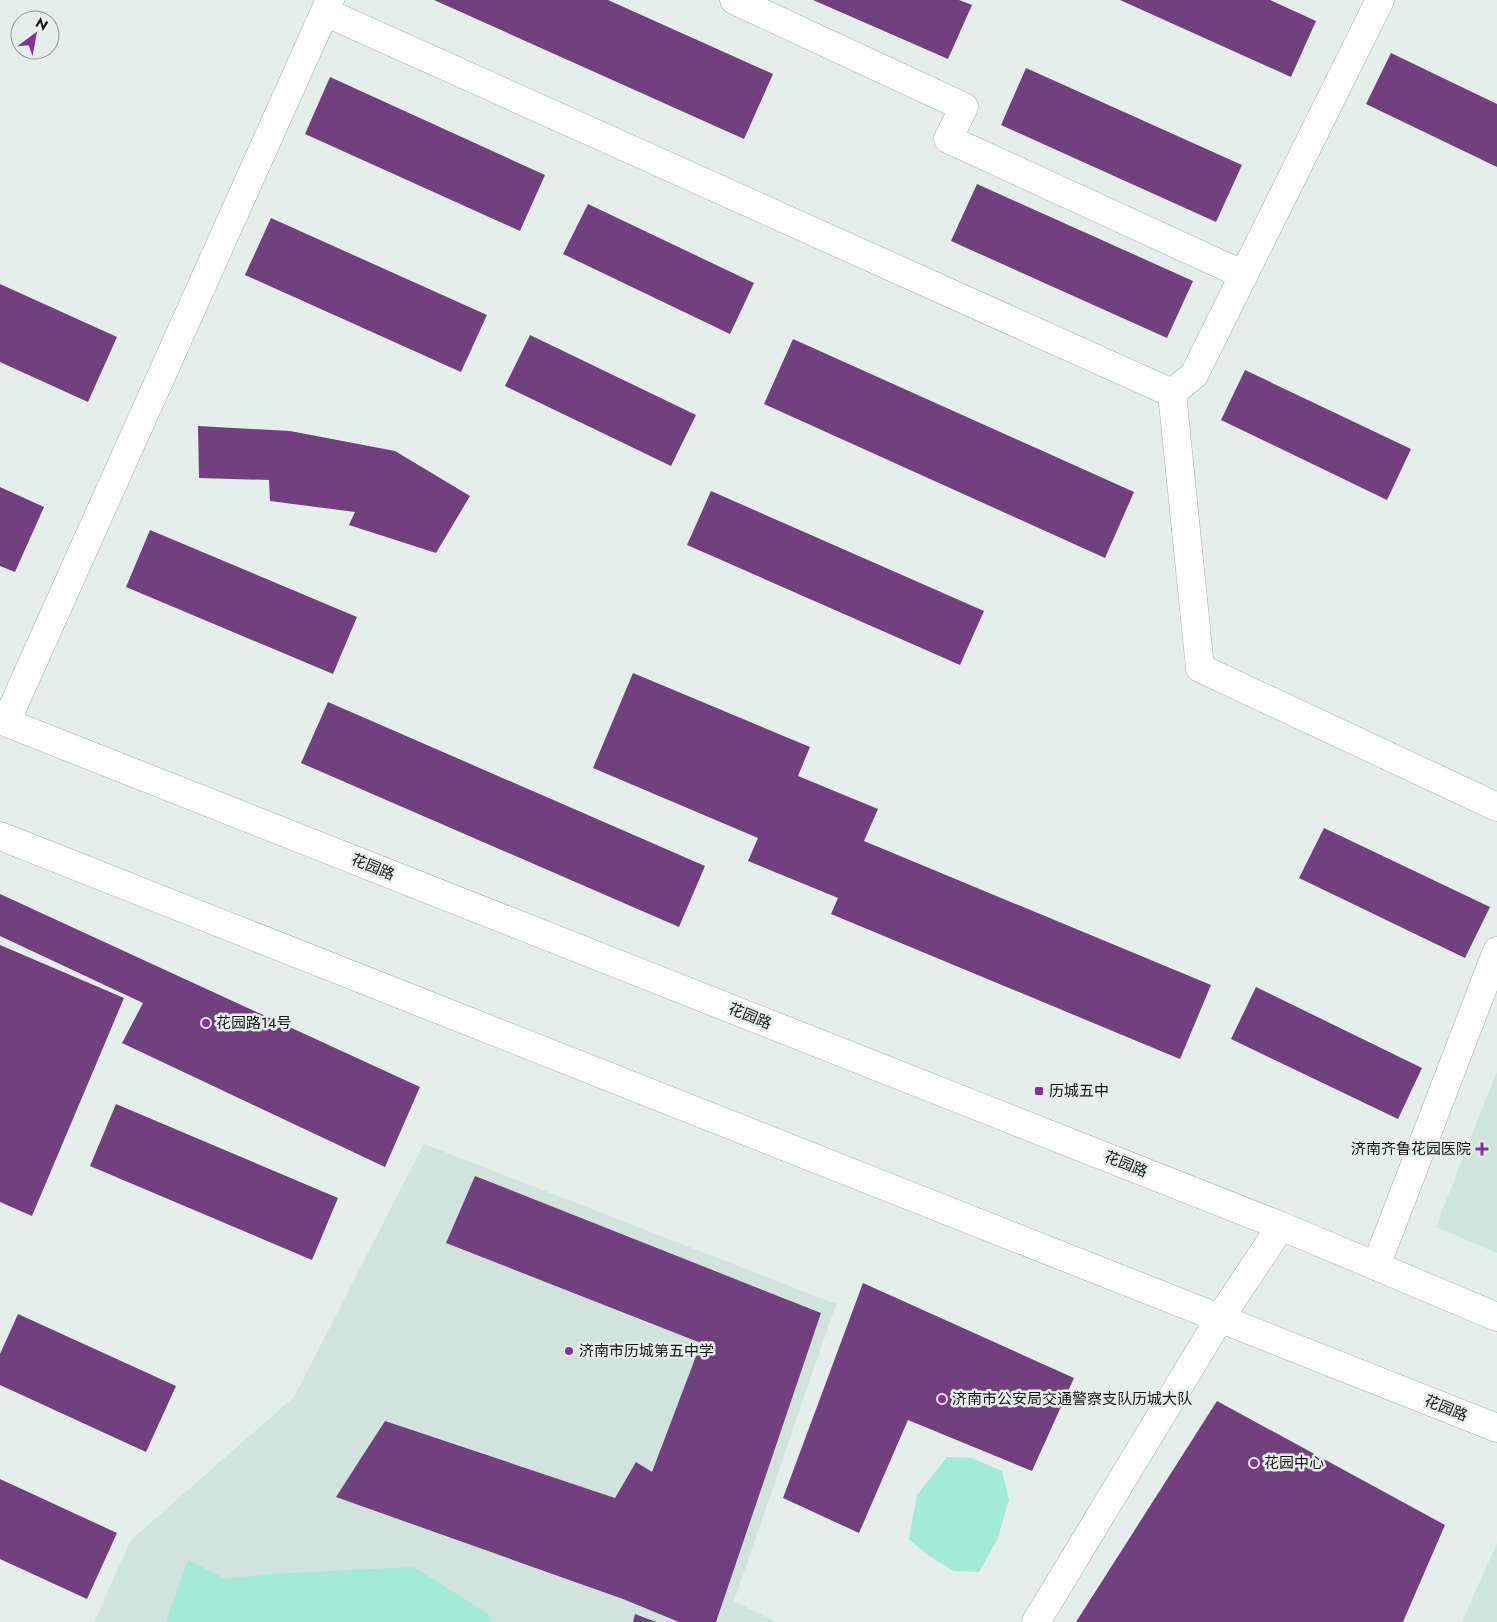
<svg xmlns="http://www.w3.org/2000/svg" width="1497" height="1622" font-family="Jost,'Noto Sans SC',sans-serif">
	<style>
		.built { fill: #d0e3dd }
		.green { fill: #a2ecd7 }
		.building { fill: #72407f }
		.lines { fill: none; stroke-linecap: round; stroke-linejoin: round }
		.minor-casing { stroke: #a3ada9; stroke-width: 29 }
		.major-casing { stroke: #a3ada9; stroke-width: 29 }
		.minor { stroke: #fff; stroke-width: 28 }
		.major { stroke: #fff; stroke-width: 28 }
		.poi-dot { fill: #872f9c; stroke: #e4eeeb; stroke-width: 2 }
		.labels { text-anchor: middle; stroke-width: 5; stroke-linejoin: round; paint-order: stroke }
		.street-label { font-size: 15px; fill: #121514; stroke: #e4eeeb }
		.poi-label { font-size: 15px; fill: #121514; stroke: #e4eeeb; text-anchor: start }
	</style>
	<rect width="100%" height="100%" fill="#e4eeeb"/>
	<!-- built -->
	<g class="built">
		<polygon points="1497,1071 1497,1253 1436,1227"/>
		<polygon points="424,1144 836,1304 734,1601 775,1622 94,1622 131,1540 294,1397"/>
		<polygon points="1497,1543 1497,1622 1462,1622"/>
	</g>
	<!-- green -->
	<g class="green">
		<polygon points="947,1457 972,1458 1002,1471 1009,1500 997,1540 979,1572 954,1571 929,1556 909,1539 917,1495"/>
		<polygon points="188,1560 226,1579 269,1574 414,1567 487,1613 492,1622 166,1622"/>
	</g>
	<!-- building -->
	<g class="building">
		<polygon points="434,0 608,0 773,74 744,139"/>
		<polygon points="813,0 959,0 972,5 948,59"/>
		<polygon points="1120,0 1270,0 1316,21 1291,77"/>
		<polygon points="1391,53 1497,104 1497,167 1366,104"/>
		<polygon points="1026,68 1242,165 1216,222 1001,125"/>
		<polygon points="330,77 545,175 520,231 305,134"/>
		<polygon points="977,184 1193,281 1167,338 951,241"/>
		<polygon points="588,204 754,283 730,334 563,254"/>
		<polygon points="271,218 487,315 461,372 245,275"/>
		<polygon points="0,284 117,337 88,402 0,362"/>
		<polygon points="530,335 696,415 671,466 505,386"/>
		<polygon points="793,339 1134,492 1105,558 764,404"/>
		<polygon points="1245,370 1411,449 1387,500 1221,420"/>
		<polygon points="198,426 290,431 395,451 470,496 436,553 349,525 355,512 270,501 269,480 199,478"/>
		<polygon points="0,487 44,507 15,572 0,566"/>
		<polygon points="711,491 984,611 960,665 687,545"/>
		<polygon points="150,530 357,617 333,674 126,587"/>
		<polygon points="633,673 810,747 798,776 878,809 864,841 1211,985 1180,1059 831,914 838,898 748,861 758,838 593,768"/>
		<polygon points="328,702 705,866 679,927 301,763"/>
		<polygon points="1324,828 1490,907 1465,958 1299,878"/>
		<polygon points="0,894 420,1087 385,1167 122,1043 143,1003 0,936"/>
		<polygon points="0,945 124,998 32,1216 0,1202"/>
		<polygon points="1256,987 1422,1068 1398,1119 1231,1039"/>
		<polygon points="116,1104 338,1198 312,1260 90,1166"/>
		<polygon points="475,1176 821,1313 716,1622 679,1622 623,1599 336,1497 385,1421 615,1498 636,1462 652,1472 701,1343 446,1243"/>
		<polygon points="863,1283 1074,1378 1032,1471 908,1420 859,1533 783,1498"/>
		<polygon points="18,1314 176,1386 146,1452 0,1385 0,1354"/>
		<polygon points="1217,1401 1445,1525 1403,1622 1076,1622"/>
		<polygon points="0,1479 117,1533 87,1599 0,1559"/>
		<polygon points="635,1614 656,1622 633,1622"/>
	</g>
	<g class="lines">
		<!-- minor casing -->
		<g class="minor-casing">
			<g id="minor">
				<polyline points="734,0 964,107 948,139 1244,275"/>
				<polyline points="325,12 1172,393 1200,668 1497,807"/>
				<polyline points="1172,393 1194,375 1380,0"/>
				<polyline points="6,722 330,0"/>
				<polyline points="1376,1266 1497,951"/>
				<polyline points="1036,1622 1220,1318 1281,1226"/>
			</g>
		</g>
		<!-- major casing -->
		<g class="major-casing">
			<g id="major">
				<polyline points="0,720 1281,1226 1497,1317"/>
				<polyline points="0,836 1497,1428"/>
			</g>
		</g>
		<!-- minor -->
		<use href="#minor" class="minor"/>
		<!-- major -->
		<use href="#major" class="major"/>
	</g>
	<!-- markers -->
	<g class="poi-dot">
		<circle cx="206" cy="1023" r="5"/>
		<rect x="1034" y="1086" width="10" height="10" rx="2.5"/>
		<path d="M1479.5 1141.5h5v5h5v5h-5v5h-5v-5h-5v-5h5z"/>
		<circle cx="569" cy="1351" r="5"/>
		<circle cx="942" cy="1399" r="5"/>
		<circle cx="1254" cy="1463" r="5"/>
	</g>
	<g class="labels">
		<!-- street labels -->
		<g class="street-label">
			<text transform="translate(373 867) rotate(22)" y="5">花园路</text>
			<text transform="translate(750 1016) rotate(22)" y="5">花园路</text>
			<text transform="translate(1126 1164) rotate(22)" y="5">花园路</text>
			<text transform="translate(1446 1408) rotate(22)" y="5">花园路</text>
		</g>
		<!-- poi labels -->
		<g class="poi-label">
			<text x="216" y="1028">花园路14号</text>
			<text x="1049" y="1096">历城五中</text>
			<text x="1471" y="1154" text-anchor="end">济南齐鲁花园医院</text>
			<text x="579" y="1356">济南市历城第五中学</text>
			<text x="952" y="1404">济南市公安局交通警察支队历城大队</text>
			<text x="1264" y="1468">花园中心</text>
		</g>
	</g>
	<!-- north arrow -->
	<g transform="translate(35 35) rotate(32)"><circle r="24" fill="#e4eeeb" stroke="#909795"/>
	<path d="M0-4L9 19L0 12L-9 19Z" fill="#872f9c"/>
	<text y="-8" font-size="14" font-weight="bold" text-anchor="middle" fill="#121514">N</text>
	</g>
</svg>
